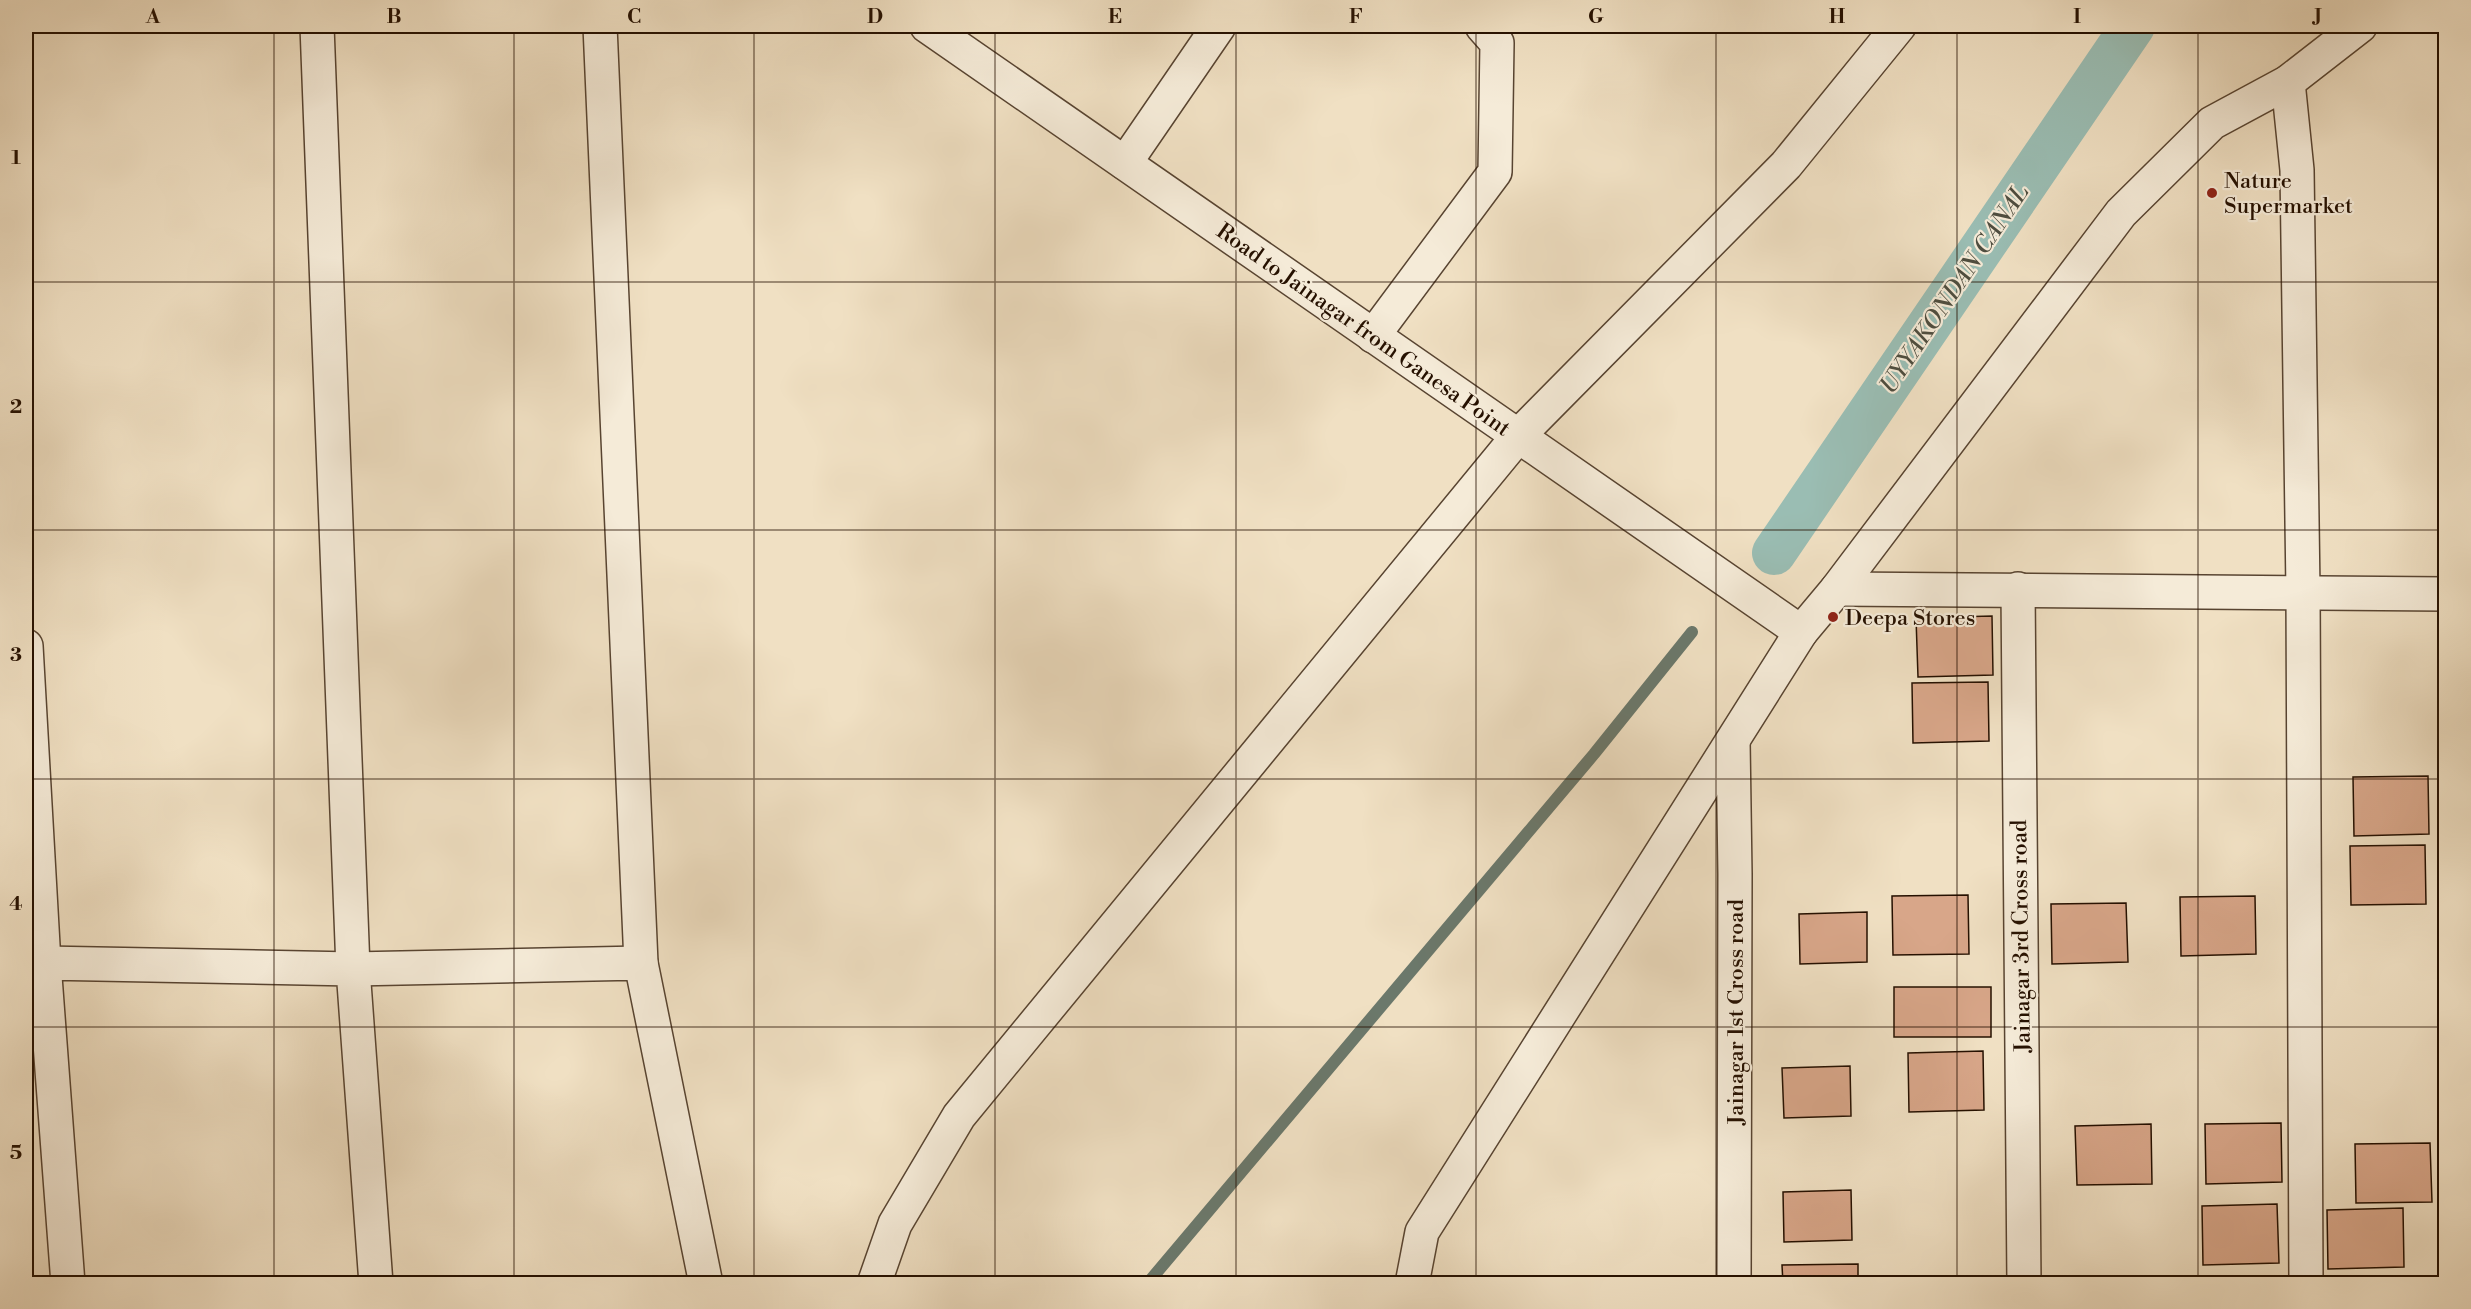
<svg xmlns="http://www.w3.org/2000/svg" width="2471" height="1309" font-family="'Libre Bodoni',serif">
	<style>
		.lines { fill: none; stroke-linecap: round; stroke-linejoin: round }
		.stream { stroke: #6b786b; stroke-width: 12 }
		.canal { stroke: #9abdb3; stroke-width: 44 }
		.building { fill: #d8a689; stroke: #251000; stroke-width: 1.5 }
		.minor-casing { stroke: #584431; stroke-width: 36 }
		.tertiary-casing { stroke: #584431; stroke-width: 36 }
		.minor { stroke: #f5ebd8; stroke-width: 33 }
		.tertiary { stroke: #f5ebd8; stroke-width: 33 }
		.grid { fill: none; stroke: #251000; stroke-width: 1.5; stroke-opacity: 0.55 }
		.poi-dot { fill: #8f2418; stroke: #f5ebd8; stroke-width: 2 }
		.labels { text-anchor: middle; stroke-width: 4.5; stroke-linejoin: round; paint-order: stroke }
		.poi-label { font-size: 22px; fill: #251000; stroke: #f5ebd8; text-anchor: start }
		.street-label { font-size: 22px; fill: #251000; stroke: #f5ebd8 }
		.water-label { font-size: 24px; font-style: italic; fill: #4e4d3f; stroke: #f5ebd8 }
		.neatline { fill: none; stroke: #251000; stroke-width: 2 }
		.grid-label { font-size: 20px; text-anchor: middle; font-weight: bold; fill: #251000 }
	</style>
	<rect width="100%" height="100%" fill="#f0e0c3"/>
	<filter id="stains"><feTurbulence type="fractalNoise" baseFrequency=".00333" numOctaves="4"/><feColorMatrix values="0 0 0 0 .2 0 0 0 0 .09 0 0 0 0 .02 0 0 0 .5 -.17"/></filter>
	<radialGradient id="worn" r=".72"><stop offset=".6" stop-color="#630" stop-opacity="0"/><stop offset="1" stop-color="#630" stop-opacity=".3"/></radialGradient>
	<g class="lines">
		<!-- stream -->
		<polyline class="stream" points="1147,1284 1594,754 1692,632"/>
		<!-- canal -->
		<polyline class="canal" points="1774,553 2133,26"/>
	</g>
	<!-- building -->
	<g class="building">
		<polygon points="1992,616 1993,675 1918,677 1916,618"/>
		<polygon points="1988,682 1989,741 1913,743 1912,683"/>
		<polygon points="2428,776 2429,834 2354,836 2353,777"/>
		<polygon points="2425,845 2426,904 2351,905 2350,846"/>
		<polygon points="1968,895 1969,954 1893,955 1892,896"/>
		<polygon points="2255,896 2256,954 2181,956 2180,897"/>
		<polygon points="2126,903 2128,962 2052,964 2051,904"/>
		<polygon points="1867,912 1867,962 1800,964 1799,914"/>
		<rect x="1894" y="987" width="97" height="50"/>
		<polygon points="1983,1051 1984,1110 1909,1112 1908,1053"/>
		<polygon points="1850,1066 1851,1116 1784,1118 1782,1068"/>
		<polygon points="2281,1123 2282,1182 2206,1184 2205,1124"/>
		<polygon points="2151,1124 2152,1184 2077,1185 2075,1126"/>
		<polygon points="2430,1143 2432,1202 2356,1203 2355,1144"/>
		<polygon points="1851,1190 1852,1240 1784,1242 1783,1192"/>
		<polygon points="2277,1204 2279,1263 2203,1265 2202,1206"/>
		<polygon points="2403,1208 2404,1267 2328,1269 2327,1210"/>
		<polygon points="1858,1264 1858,1284 1783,1284 1782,1265"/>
	</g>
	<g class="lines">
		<!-- minor casing -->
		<g class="minor-casing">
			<g id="minor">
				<polyline points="317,26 353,969 641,963 706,1284"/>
				<polyline points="600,26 641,963"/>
				<polyline points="927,26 1801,632"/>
				<polyline points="2288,82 2297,170 2303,591 2306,1284"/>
				<polyline points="1125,163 1219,26"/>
				<polyline points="1373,336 1495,172 1497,43 1482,26"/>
				<polyline points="1837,589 2446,594"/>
				<polyline points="2018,589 2024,1284"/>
				<polyline points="26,646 44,963"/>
				<polyline points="1733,741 1735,874 1734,1284"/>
				<polyline points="68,1284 44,963 353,969 376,1284"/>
				<polyline points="874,1284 895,1224 959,1116 1519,435 1786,165 1899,26"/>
			</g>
		</g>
		<!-- tertiary casing -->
		<g class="tertiary-casing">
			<polyline id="tertiary" points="1412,1284 1422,1232 1801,632 1837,589 2121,213 2212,123 2288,82 2360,26"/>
		</g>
		<!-- minor -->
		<use href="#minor" class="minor"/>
		<!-- tertiary -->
		<use href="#tertiary" class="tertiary"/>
	</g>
	<!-- grid -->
	<path class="grid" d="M274,26V1284M514,26V1284M754,26V1284M995,26V1284M1236,26V1284M1476,26V1284M1716,26V1284M1957,26V1284M2198,26V1284M26,282H2446M26,530H2446M26,779H2446M26,1027H2446"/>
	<!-- markers -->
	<g class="poi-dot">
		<circle cx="2212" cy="193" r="6"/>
		<circle cx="1833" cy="617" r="6"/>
	</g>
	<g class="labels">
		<!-- poi labels -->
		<g class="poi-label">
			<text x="2224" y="188">Nature<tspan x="2224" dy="25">Supermarket</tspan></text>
			<text x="1845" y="625">Deepa Stores</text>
		</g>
		<!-- street labels -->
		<g class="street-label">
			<text transform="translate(1364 329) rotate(35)" y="8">Road to Jainagar from Ganesa Point</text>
			<text transform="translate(2020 936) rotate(-91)" y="8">Jainagar 3rd Cross road</text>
			<text transform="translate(1735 1012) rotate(-90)" y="8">Jainagar 1st Cross road</text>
		</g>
		<!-- water labels -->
		<g class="water-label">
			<text transform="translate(1954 289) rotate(-56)" y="8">UYYAKONDAN CANAL</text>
		</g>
	</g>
	<!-- margin -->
	<rect width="2471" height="1309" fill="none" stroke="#f0e0c3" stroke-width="66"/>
	<rect x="33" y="33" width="2405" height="1243" class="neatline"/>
	<g class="grid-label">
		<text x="153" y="23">A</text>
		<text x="394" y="23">B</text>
		<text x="634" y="23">C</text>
		<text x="875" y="23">D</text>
		<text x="1115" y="23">E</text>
		<text x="1356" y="23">F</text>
		<text x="1596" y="23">G</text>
		<text x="1837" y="23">H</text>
		<text x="2077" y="23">I</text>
		<text x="2318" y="23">J</text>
		<text x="16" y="164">1</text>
		<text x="16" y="413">2</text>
		<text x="16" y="661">3</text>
		<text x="16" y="910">4</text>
		<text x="16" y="1159">5</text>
	</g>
	<rect width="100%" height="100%" filter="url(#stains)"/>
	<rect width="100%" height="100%" fill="url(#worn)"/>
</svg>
